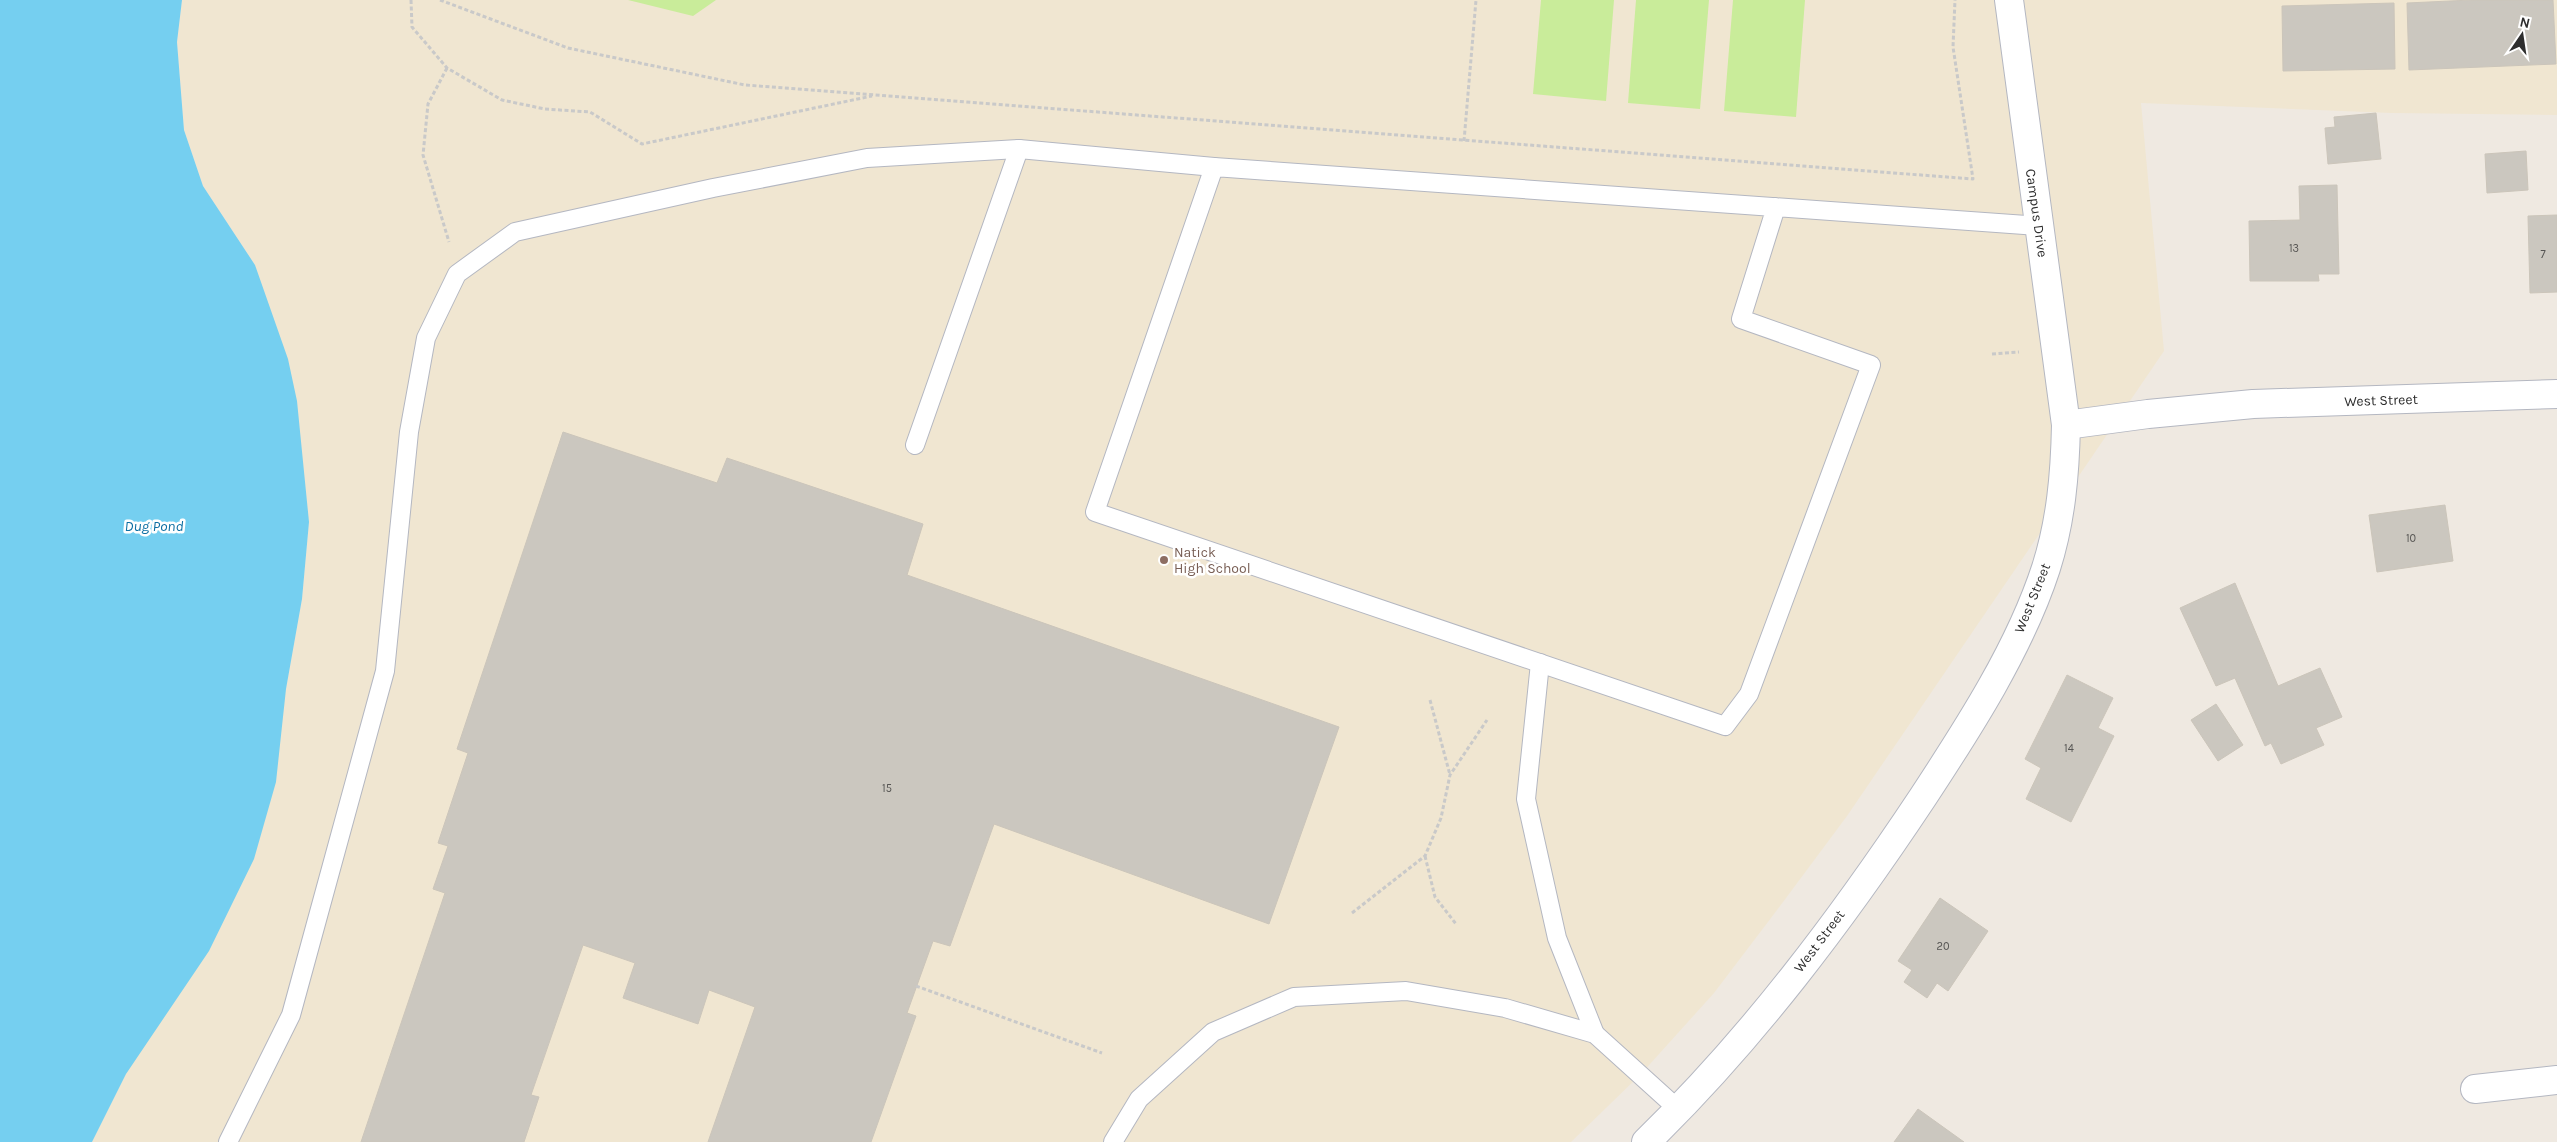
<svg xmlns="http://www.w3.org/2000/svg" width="2557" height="1142" font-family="Karla,sans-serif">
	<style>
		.education { fill: #f0e6d1 }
		.pitch { fill: #c9ec9a }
		.water { fill: #75cff0 }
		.building { fill: #cbc7bf; stroke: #cbc5ba }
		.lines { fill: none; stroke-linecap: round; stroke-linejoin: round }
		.lane-casing { stroke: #b4b7c1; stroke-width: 20 }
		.street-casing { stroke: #b4b7c1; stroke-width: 30 }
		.secondary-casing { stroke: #b4b7c1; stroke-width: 30 }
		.path { stroke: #c9c9c9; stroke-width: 3; stroke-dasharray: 4 2.5; stroke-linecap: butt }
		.lane { stroke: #fff; stroke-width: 18 }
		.street { stroke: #fff; stroke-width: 28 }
		.secondary { stroke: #fff; stroke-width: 28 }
		.education-dot { fill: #8d6e63; stroke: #fff; stroke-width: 2 }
		.labels { text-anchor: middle; stroke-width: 5; stroke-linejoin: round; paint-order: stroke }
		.number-label { font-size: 11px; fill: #555452 }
		.street-label { font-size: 14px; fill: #2e2e2e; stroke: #fff }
		.education-label { font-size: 14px; fill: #785e54; stroke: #fff; text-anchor: start }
		.water-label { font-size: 15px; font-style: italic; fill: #0d6fa3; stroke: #fff }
	</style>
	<rect width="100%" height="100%" fill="#efe9e1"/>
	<!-- education -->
	<polygon class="education" points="182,0 2557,0 2557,115 2392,113 2141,103 2164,351 1847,816 1774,914 1714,993 1641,1074 1571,1142 92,1142 126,1074 286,689 302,599 309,522 255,265 203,186 184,130 177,42"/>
	<!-- pitch -->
	<g class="pitch">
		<polygon points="628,0 716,0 693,16"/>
		<polygon points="1541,0 1614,0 1606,101 1533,94"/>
		<polygon points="1636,0 1709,0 1700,109 1628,103"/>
		<polygon points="1733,0 1805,0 1796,117 1724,111"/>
	</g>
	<!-- water -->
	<polygon class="water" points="0,0 182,0 177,42 184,130 203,186 255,265 288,359 297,401 309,522 302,599 286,689 276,782 254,859 209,951 126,1074 92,1142 0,1142"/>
	<!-- building -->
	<g class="building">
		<polygon points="2471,0 2553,0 2556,64 2409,70 2407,3"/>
		<polygon points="2394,3 2395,69 2283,71 2282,6"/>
		<polygon points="2376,113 2381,159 2328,164 2325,128 2335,127 2334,117"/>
		<polygon points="2526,151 2528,190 2487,193 2485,154"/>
		<polygon points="2337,185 2339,274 2318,274 2319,281 2250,281 2249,221 2300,220 2299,186"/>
		<polygon points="2557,215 2557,292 2530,293 2528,216"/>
		<polygon points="563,432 717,483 727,458 923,524 907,575 1339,727 1269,924 994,824 950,946 933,941 907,1013 916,1016 871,1142 708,1142 755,1007 709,990 698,1024 623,998 635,963 583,945 531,1095 539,1097 524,1142 361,1142 445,893 433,889 448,846 438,843 468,753 457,749"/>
		<polygon points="2445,505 2453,561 2377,572 2369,515"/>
		<polygon points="2235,583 2278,686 2320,668 2342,717 2316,728 2324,745 2281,764 2271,743 2265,746 2235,678 2216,686 2180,608"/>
		<polygon points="2067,675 2113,698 2098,728 2114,736 2071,822 2026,799 2041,768 2025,759"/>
		<polygon points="2216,704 2243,745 2218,761 2191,720"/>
		<polygon points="1940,898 1988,931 1948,991 1937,983 1927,998 1904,982 1912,970 1898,961"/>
		<polygon points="1918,1109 1964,1142 1894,1142"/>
	</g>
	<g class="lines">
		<!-- lane casing -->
		<g class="lane-casing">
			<g id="lane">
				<path d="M1776,207L1741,319L1871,365L1749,694L1725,726L1095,512L1214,167C1489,185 1764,204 2039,226"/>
				<polyline points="915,445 1019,149"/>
				<polyline points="1540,663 1526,799 1557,938 1595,1034"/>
				<polyline points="228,1142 291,1015 385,671 409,432 426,338 457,274 515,232 713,188 867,158 1019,149 1214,167"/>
				<polyline points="1113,1142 1139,1099 1213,1032 1294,997 1406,991 1505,1008 1595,1034 1679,1110"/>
			</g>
		</g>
		<!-- street casing -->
		<g class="street-casing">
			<polyline id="street" points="2475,1089 2557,1080"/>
		</g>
		<!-- secondary casing -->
		<g class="secondary-casing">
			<g id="secondary">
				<polyline points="2066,425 2148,414 2253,404 2557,394"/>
				<path d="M1646,1142C1752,1039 1842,919 1923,797C1969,727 2020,648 2046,568C2061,521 2065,474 2066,425L2009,0"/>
			</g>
		</g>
		<!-- path -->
		<g class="path">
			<polyline points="411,0 412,27 447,68 502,100 545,109 590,112 642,144 872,96"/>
			<polyline points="440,0 568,48 745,85 1973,179 1953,47 1955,0"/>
			<polyline points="447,68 428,104 423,155 449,242"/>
			<polyline points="1464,141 1476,0"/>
			<polyline points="1992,354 2019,352"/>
			<polyline points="1430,700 1450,775"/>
			<polyline points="1425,856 1435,897 1456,924"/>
			<polyline points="1352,913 1425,856 1441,818 1450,775 1487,720"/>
			<polyline points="916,986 1102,1053"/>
		</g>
		<!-- lane -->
		<use href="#lane" class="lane"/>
		<!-- street -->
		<use href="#street" class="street"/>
		<!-- secondary -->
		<use href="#secondary" class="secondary"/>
	</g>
	<!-- markers -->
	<circle class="education-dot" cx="1164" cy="560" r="5"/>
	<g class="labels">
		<!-- number labels -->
		<g class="number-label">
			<text x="2294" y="252">13</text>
			<text x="2543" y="258">7</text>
			<text x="2411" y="542">10</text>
			<text x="2069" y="752">14</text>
			<text x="887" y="792">15</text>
			<text x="1943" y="950">20</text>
		</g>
		<!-- street labels -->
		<g class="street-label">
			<text transform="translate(2037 213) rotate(82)" y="5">Campus Drive</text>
			<text transform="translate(2381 400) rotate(-2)" y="5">West Street</text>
			<text transform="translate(2032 598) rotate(-68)" y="5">West Street</text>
			<text transform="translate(1819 941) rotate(-53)" y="5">West Street</text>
		</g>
		<!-- education labels -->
		<g class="education-label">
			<text x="1174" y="557">Natick<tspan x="1174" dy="16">High School</tspan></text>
		</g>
		<!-- water labels -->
		<g class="water-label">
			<text x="154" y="531">Dug Pond</text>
		</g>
	</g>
	<!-- north arrow -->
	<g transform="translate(2522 35) rotate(13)" stroke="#ffffff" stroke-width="4" paint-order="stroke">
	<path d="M0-4L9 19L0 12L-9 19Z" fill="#2e2e2e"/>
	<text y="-8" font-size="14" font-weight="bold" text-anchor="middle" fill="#2e2e2e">N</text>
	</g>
</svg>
